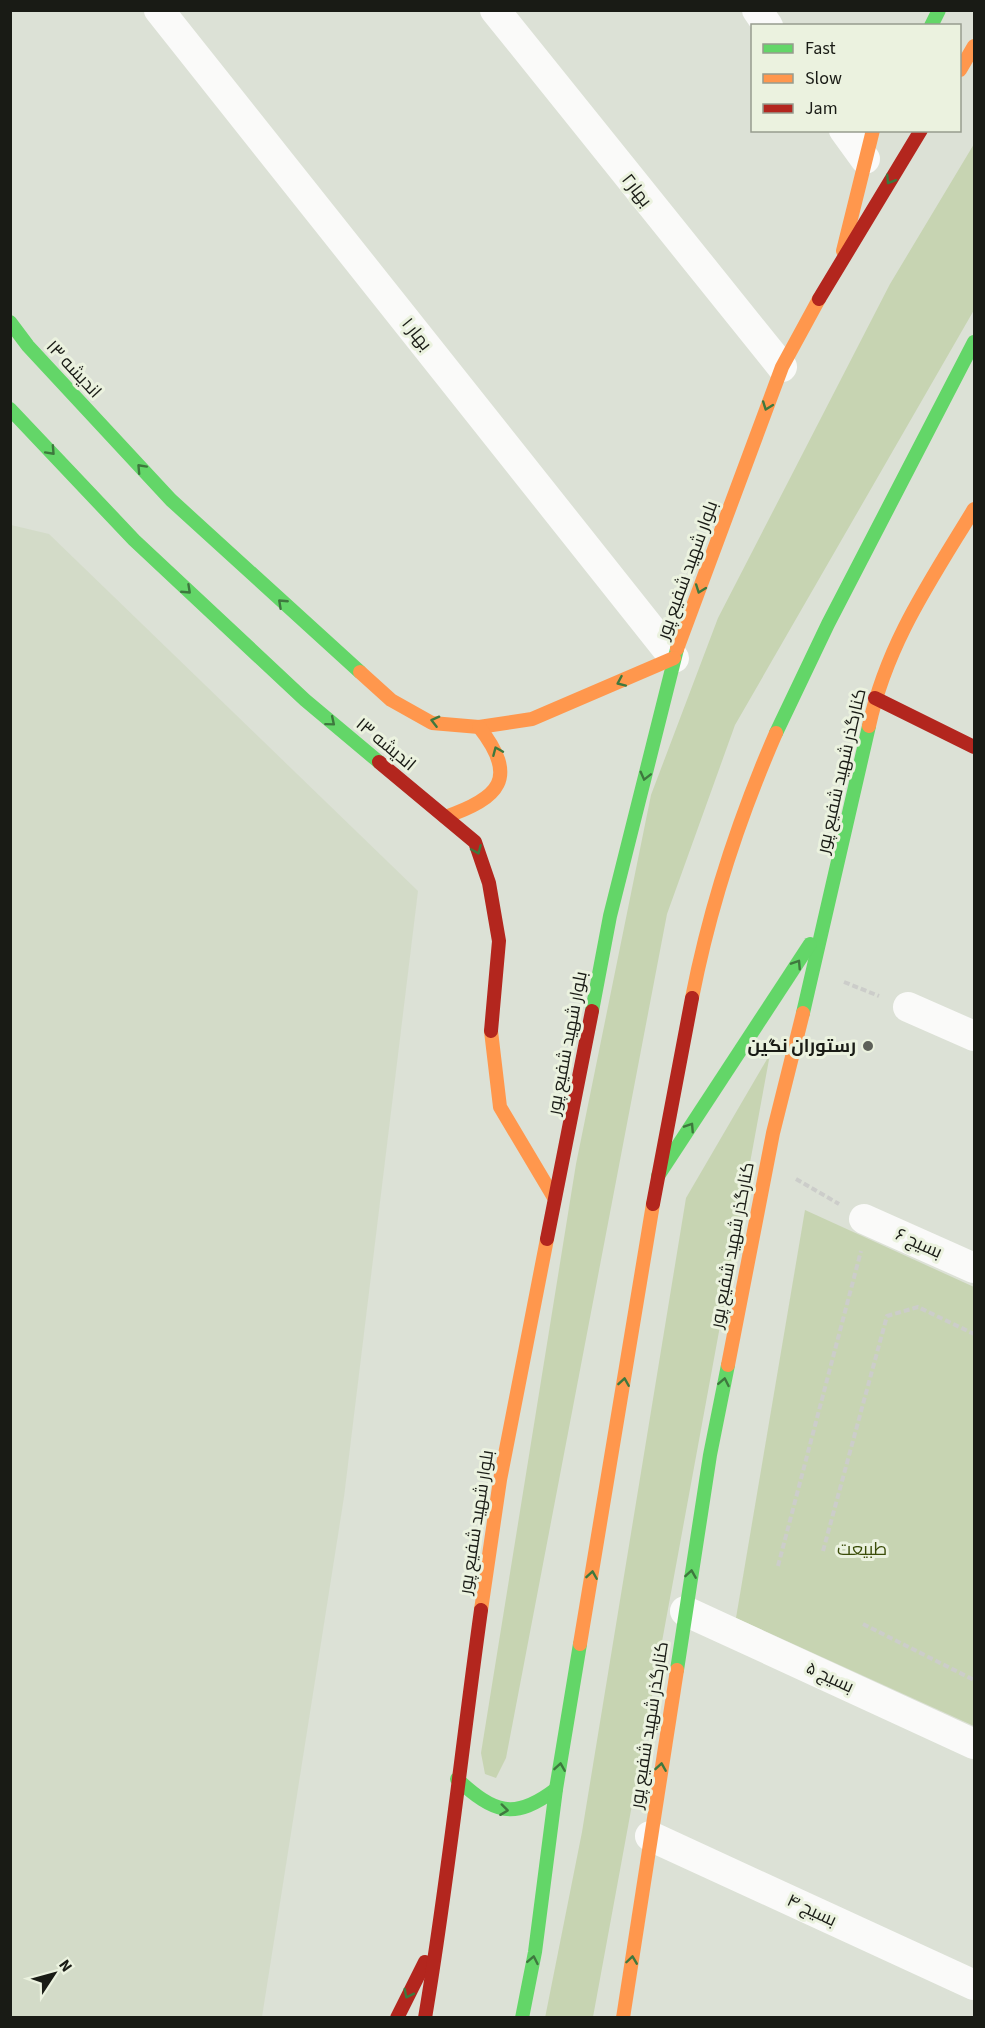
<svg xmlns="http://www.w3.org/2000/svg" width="985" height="2028" font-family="'Source Sans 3',Cairo,sans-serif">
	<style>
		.built { fill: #d3dbc8 }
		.green { fill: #c7d4b2 }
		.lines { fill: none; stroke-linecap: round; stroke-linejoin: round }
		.path { stroke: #cccdca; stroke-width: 4; stroke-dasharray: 6 3; stroke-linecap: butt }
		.street { stroke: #fafaf9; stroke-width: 30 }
		.fast { stroke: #63d668; stroke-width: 14 }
		.slow { stroke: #ff974d; stroke-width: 14 }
		.jam { stroke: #b3261e; stroke-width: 14 }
		.oneway { stroke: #3e783e }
		.poi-dot { fill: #5d6059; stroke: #ebf2df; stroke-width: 2 }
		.labels { text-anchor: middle; stroke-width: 6; stroke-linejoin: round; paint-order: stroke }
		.street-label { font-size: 18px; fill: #191b15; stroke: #ebf2df }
		.poi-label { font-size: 18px; font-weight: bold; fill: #191b15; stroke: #ebf2df; text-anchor: end }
		.park-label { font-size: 18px; fill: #3b4d09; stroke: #ebf2df }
	</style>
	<rect width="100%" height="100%" fill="#dce1d6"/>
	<!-- built -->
	<polygon class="built" points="11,525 49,534 418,891 344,1497 262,2017 11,2017"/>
	<!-- green -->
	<g class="green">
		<polygon points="974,144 974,310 735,725 667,914 506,1758 496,1778 485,1774 481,1753 576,1164 651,795 718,618 890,284"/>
		<polygon points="770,1054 593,2017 545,2018 582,1832 686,1198"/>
		<polygon points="805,1210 974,1287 974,1726 736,1618"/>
	</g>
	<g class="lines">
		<!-- path -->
		<g class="path">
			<polyline points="844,982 879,996"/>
			<polyline points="796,1179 839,1204"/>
			<polyline points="823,1551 887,1316 918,1307 974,1334"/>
			<polyline points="778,1566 861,1251"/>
			<polyline points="863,1624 974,1680"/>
		</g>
		<!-- street -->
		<g class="street">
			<polyline points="159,10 674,658"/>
			<polyline points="495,10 782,367"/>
			<polyline points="757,10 768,26"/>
			<polyline points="844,130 865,159"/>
			<polyline points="908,1007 974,1036"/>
			<polyline points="864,1219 974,1268"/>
			<polyline points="685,1611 974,1744"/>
			<polyline points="650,1836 974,1985"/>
		</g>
		<!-- fast -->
		<g class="fast">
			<polyline points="931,26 939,10"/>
			<polyline points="10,322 28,346 171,500 360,672"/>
			<polyline points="10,409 134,540 305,700 379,762"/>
			<polyline points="776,733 828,624 974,342"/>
			<polyline points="592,1011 610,916 677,649"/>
			<polyline points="803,1013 869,726"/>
			<polyline points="658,1176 810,944"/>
			<polyline points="677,1670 710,1455 728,1365"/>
			<path d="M457,1779C494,1813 514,1821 556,1789"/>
			<polyline points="522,2018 535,1952 556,1789 580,1644"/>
		</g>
		<!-- slow -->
		<g class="slow">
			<polyline points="960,70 974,46"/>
			<polyline points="843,251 873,130"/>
			<polyline points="677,649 782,367 819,299"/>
			<polyline points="360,672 391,700 432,723 479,727 532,719 674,658"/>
			<path d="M869,726C887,643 931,580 974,509"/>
			<path d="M445,817C500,798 519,778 479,727"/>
			<path d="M692,998C710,906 739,818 776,733"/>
			<polyline points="491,1031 500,1107 553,1196"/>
			<polyline points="728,1365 773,1133 803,1013"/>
			<polyline points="481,1610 500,1480 547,1239"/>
			<polyline points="580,1644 653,1204"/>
			<polyline points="623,2018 677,1670"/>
		</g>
		<!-- jam -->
		<g class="jam">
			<polyline points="819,299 921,130"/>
			<polyline points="875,698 974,747"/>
			<polyline points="379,762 475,842 489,883 499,941 491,1031"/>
			<polyline points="653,1204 692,998"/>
			<polyline points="547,1239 592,1011"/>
			<polyline points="397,2018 425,1962"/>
			<path d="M425,2018C448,1882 462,1746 481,1610"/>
		</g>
	</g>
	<!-- one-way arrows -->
	<defs><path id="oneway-chevron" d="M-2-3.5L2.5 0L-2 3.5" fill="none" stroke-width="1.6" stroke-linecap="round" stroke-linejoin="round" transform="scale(1.5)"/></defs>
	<g class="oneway">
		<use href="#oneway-chevron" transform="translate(890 180) rotate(122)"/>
		<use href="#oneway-chevron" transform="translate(767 406) rotate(110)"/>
		<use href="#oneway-chevron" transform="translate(51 451) rotate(47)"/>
		<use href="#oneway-chevron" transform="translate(141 468) rotate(-133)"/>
		<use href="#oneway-chevron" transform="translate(700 589) rotate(110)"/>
		<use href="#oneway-chevron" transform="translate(187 590) rotate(43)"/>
		<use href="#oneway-chevron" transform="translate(282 603) rotate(-137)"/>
		<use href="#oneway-chevron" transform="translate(621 682) rotate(156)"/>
		<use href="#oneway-chevron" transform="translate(435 721) rotate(-166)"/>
		<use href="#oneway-chevron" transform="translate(331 722) rotate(40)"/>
		<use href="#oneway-chevron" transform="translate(497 751) rotate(-113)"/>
		<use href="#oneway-chevron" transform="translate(645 776) rotate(104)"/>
		<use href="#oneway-chevron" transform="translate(477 850) rotate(67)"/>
		<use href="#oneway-chevron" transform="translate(797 964) rotate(-57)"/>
		<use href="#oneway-chevron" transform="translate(690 1127) rotate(-57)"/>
		<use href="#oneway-chevron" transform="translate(624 1382) rotate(-81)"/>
		<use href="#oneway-chevron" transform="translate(724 1382) rotate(-79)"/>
		<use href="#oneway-chevron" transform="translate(691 1574) rotate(-81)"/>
		<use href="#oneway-chevron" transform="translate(592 1575) rotate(-81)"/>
		<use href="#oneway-chevron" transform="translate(560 1767) rotate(-81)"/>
		<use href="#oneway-chevron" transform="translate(661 1767) rotate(-81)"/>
		<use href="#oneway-chevron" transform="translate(504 1810) rotate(7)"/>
		<use href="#oneway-chevron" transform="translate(533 1960) rotate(-79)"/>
		<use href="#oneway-chevron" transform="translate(632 1960) rotate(-82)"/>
		<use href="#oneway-chevron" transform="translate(408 1994) rotate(117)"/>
	</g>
	<!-- markers -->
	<circle class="poi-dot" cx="868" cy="1046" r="6"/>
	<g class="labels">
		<!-- street labels -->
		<g class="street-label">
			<text transform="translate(637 190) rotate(52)" y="6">بهار۲</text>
			<text transform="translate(417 334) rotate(51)" y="6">بهار ۱</text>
			<text transform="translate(74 369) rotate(47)" y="6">اندیشه ۱۳</text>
			<text transform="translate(687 570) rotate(-70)" y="6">بلوار شهید شفیع پور</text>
			<text transform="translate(386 744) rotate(40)" y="6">اندیشه ۱۳</text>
			<text transform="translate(841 771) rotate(-77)" y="6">کنارگذر شهید شفیع پور</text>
			<text transform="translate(567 1043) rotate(-79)" y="6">بلوار شهید شفیع پور</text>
			<text transform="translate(919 1243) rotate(24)" y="6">بسیج ۶</text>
			<text transform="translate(732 1245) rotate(-79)" y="6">کنارگذر شهید شفیع پور</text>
			<text transform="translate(476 1522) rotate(-81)" y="6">بلوار شهید شفیع پور</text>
			<text transform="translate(830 1677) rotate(25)" y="6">بسیج ۵</text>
			<text transform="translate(649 1725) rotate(-81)" y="6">کنارگذر شهید شفیع پور</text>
			<text transform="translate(812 1910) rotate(25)" y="6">بسیج ۴</text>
		</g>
		<!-- poi labels -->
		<g class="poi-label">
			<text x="856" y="1052">رستوران نگین</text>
		</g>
		<!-- park labels -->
		<g class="park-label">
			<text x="862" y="1555">طبیعت</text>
		</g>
	</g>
	<!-- border -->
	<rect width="985" height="2028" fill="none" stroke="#191b15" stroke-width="24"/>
	<!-- legend -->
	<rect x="751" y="24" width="210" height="108" fill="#ebf2df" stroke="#979c8e" stroke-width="1.5"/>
	<rect x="763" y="44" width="30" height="9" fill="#63d668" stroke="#979c8e" stroke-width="1.5"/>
	<text x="805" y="54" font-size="18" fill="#191b15">Fast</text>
	<rect x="763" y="74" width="30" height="9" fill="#ff974d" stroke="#979c8e" stroke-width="1.5"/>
	<text x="805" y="84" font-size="18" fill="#191b15">Slow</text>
	<rect x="763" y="104" width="30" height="9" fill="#b3261e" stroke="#979c8e" stroke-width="1.5"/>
	<text x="805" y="114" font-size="18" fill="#191b15">Jam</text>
	<!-- north arrow -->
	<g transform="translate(54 1974) rotate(54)" stroke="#ebf2df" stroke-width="4.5" paint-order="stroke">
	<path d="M0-4.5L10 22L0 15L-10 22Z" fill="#191b15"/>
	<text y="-9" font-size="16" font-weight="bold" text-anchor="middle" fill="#191b15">N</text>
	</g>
</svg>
